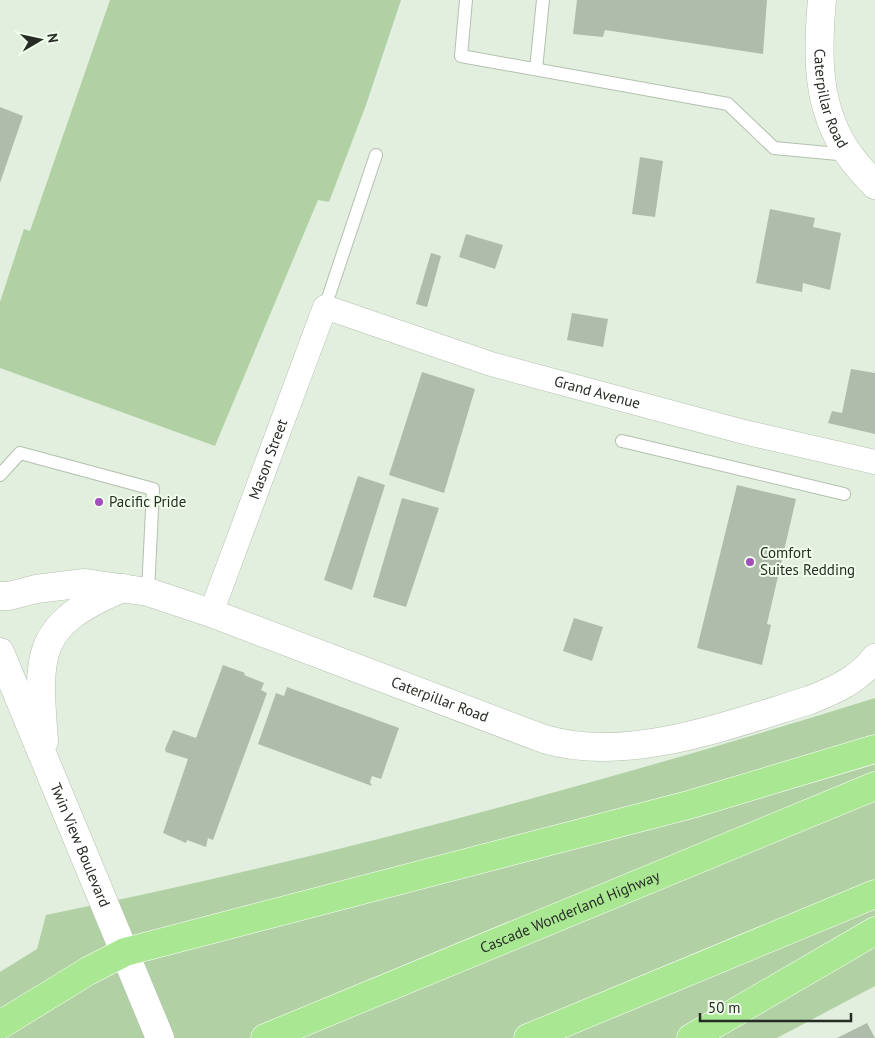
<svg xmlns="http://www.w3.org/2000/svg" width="875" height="1038" font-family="'PT Sans',sans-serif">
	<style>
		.green { fill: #b1d1a5 }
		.building { fill: #b0bcab }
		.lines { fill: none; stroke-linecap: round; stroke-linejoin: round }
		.service-casing { stroke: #b4c0af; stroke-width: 14 }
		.minor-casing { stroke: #b4c0af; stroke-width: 25 }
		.tertiary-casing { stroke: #b4c0af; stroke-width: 29 }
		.motorway-casing { stroke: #fff; stroke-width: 29 }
		.service { stroke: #fff; stroke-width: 12 }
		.minor { stroke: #fff; stroke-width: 24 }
		.tertiary { stroke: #fff; stroke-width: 28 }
		.motorway { stroke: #aae793; stroke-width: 28 }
		.poi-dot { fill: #a24ebc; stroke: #f0fdeb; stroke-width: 2 }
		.labels { text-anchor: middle; stroke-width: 4; stroke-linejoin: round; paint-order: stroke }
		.street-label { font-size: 15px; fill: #272c25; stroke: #f0fdeb }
		.poi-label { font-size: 15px; fill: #272c25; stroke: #f0fdeb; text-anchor: start }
	</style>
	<rect width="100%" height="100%" fill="#e2efde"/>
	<!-- green -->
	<g class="green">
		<polygon points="110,0 401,0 366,105 329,202 318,200 215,446 0,368 0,302 24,229 30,231"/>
		<path d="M875,698V986L777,1038H0V972L37,949L46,915C326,858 602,783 875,698Z"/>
	</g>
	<!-- building -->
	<g class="building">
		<polygon points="577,0 767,0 763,54 605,30 603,37 573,34"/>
		<polygon points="0,107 23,116 0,183"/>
		<polygon points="640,157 663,161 655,217 632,214"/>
		<polygon points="770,209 815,218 813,227 841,233 830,290 803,283 802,292 756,283"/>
		<polygon points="466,234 503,245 495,269 459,257"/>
		<polygon points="431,253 441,256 427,307 416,304"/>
		<polygon points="572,313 608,319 603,347 567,340"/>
		<polygon points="851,369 875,373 875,434 828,423 832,411 842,413"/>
		<polygon points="422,372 475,389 444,493 389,475"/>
		<polygon points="358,476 385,485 352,590 324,580"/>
		<polygon points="737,485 796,499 767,624 771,625 762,665 697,648"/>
		<polygon points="402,498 439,508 406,607 373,597"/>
		<polygon points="574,618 603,627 592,661 563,651"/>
		<polygon points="223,665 245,673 244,675 264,683 261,690 267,693 213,840 208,838 206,847 187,840 186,843 163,833 188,759 166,752 165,749 173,730 196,738"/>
		<polygon points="287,687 399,728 381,779 372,776 370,782 372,786 258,744 276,693 284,696"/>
		<polygon points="867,1023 875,1038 837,1038"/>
	</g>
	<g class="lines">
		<!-- service casing -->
		<g class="service-casing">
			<g id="service">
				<polyline points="466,0 461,56 728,104 774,148 849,155"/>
				<polyline points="536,69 543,0"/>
				<polyline points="325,307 376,155"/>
				<polyline points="622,441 844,494"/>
				<polyline points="0,475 20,453 153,489 148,592"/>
			</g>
		</g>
		<!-- minor casing -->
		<g class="minor-casing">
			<g id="minor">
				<path id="s1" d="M211,613L325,307L491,364L744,432L875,462"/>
			</g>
		</g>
		<!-- tertiary casing -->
		<g class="tertiary-casing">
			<g id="tertiary">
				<path id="s2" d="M822,0C817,54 816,110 850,156C857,166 867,176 875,185"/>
				<path id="s3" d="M0,596H9L36,589L85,583L148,592L211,613L544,739C628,764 728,725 810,700C835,690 858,680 875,658"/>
				<path id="s4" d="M0,652L160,1038"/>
				<path d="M44,741C37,653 35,624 123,588"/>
			</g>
		</g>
		<!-- motorway casing -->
		<g class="motorway-casing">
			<g id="motorway">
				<polyline points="0,1025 88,971 125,952 692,804 875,749"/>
				<path id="s5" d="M265,1038L875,786"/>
				<polyline points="528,1038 875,894"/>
				<polyline points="691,1038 875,931"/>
			</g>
		</g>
		<!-- service -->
		<use href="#service" class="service"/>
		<!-- minor -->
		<use href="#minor" class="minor"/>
		<!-- tertiary -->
		<use href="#tertiary" class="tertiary"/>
		<!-- motorway -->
		<use href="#motorway" class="motorway"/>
	</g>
	<!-- markers -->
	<g class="poi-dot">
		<circle cx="99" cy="502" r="5"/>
		<circle cx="750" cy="562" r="5"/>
	</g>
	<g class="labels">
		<!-- street labels -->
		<g class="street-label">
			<text dy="5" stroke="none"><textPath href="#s2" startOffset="100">Caterpillar Road</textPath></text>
			<text dy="5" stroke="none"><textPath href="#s1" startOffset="612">Grand Avenue</textPath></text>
			<text dy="5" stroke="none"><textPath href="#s1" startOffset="164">Mason Street</textPath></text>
			<text dy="5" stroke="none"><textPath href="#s3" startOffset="461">Caterpillar Road</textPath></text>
			<text dy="5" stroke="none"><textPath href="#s4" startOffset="209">Twin View Boulevard</textPath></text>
			<text dy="5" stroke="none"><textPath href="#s5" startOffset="330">Cascade Wonderland Highway</textPath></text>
		</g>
		<!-- poi labels -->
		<g class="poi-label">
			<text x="109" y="507">Pacific Pride</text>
			<text x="760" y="558">Comfort<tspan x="760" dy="17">Suites Redding</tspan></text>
		</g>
	</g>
	<!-- north arrow -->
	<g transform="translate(40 40) rotate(81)" stroke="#f0fdeb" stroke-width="4" paint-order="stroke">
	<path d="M0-4L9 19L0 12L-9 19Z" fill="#272c25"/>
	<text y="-8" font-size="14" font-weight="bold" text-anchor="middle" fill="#272c25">N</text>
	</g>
	<!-- scale -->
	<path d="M700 1013v8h151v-8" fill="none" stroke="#272c25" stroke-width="2.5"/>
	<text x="708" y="1013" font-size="15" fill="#272c25" stroke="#f0fdeb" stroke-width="4" paint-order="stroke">50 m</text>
</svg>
